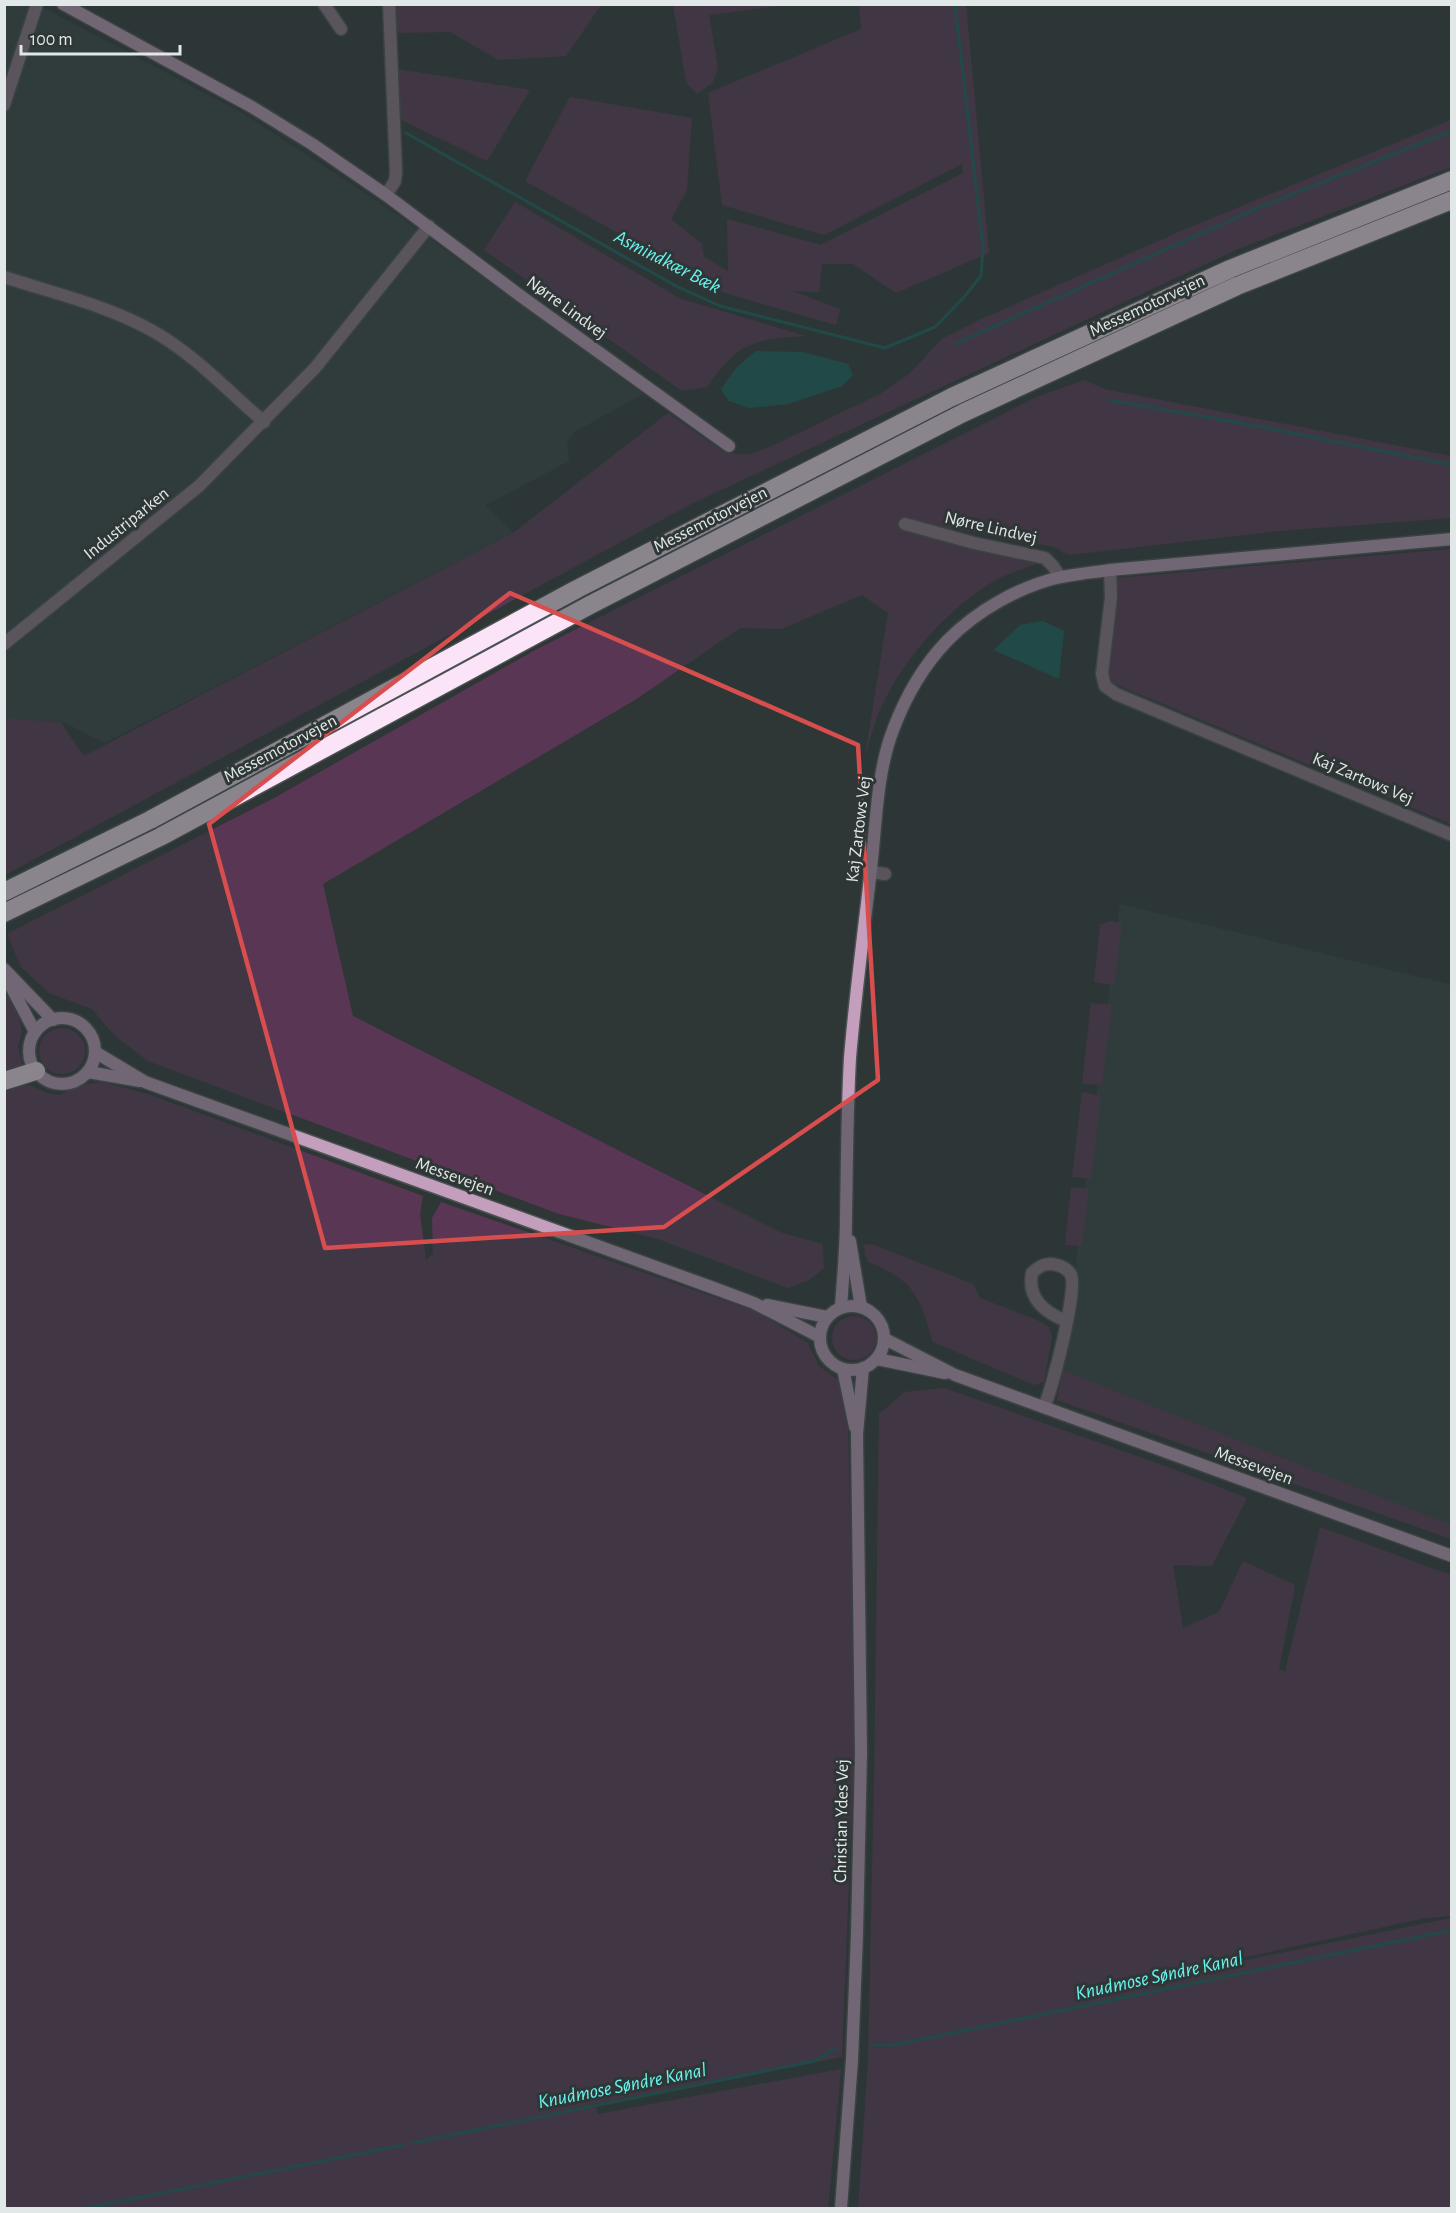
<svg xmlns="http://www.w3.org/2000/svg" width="1456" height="2213" font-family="'Alegreya Sans',sans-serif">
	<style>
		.built { fill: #344443 }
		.green { fill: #593754 }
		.water { fill: #11615e }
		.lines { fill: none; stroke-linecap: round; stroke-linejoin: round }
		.stream { stroke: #11615e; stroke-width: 3 }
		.street-casing { stroke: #4b5252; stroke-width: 15 }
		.secondary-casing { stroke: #4b5252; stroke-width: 15 }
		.highway-casing { stroke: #4b5252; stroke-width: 21 }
		.street { stroke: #90798c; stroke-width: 12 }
		.secondary { stroke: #c49fbd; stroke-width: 12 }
		.highway { stroke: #fbe4f7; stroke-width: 18 }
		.marked { fill: none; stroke: #d84e4e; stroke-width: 4.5; stroke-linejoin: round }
		.labels { text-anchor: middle; stroke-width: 6; stroke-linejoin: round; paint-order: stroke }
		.street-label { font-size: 18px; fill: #e2e8e7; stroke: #2e3636 }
		.water-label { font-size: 20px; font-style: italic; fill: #6af3ed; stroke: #2e3636 }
	</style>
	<rect width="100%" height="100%" fill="#2e3636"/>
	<!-- built -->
	<g class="built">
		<polygon points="5,5 38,5 242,113 383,205 643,394 574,432 567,442 569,461 485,505 513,533 220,684 104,743 66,723 5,720"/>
		<polygon points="1120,904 1451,985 1451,1525 1063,1370"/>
	</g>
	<!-- green -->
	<g class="green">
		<polygon points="394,5 601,5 566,56 499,60 450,32 395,33"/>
		<polygon points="673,5 673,4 786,5 709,15 718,68 713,82 697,94 686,82"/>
		<polygon points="859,5 966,5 989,253 896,293 853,264 822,264 819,292 792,291 840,309 836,325 725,293 525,181 570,97 692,118 687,190 671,219 702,244 704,257 728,271 727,219 821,245 963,173 962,164 824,235 722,205 708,93 861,29"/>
		<polygon points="397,69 530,90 487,161 401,120"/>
		<polygon points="1451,120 1451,167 1238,249 693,503 5,875 5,718 61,723 84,756 513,533 668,413 724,452 748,455 774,445 880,394 908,375 942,339 977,321 1181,231"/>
		<path d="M515,202L681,299L806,336C753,339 738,342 707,387L682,391L484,250Z"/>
		<path d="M1084,380L1104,389L1451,456V518L1279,531L1069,555L1054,547L904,520L900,526L1036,564C1020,570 1002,575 989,584C942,614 898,665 877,717C872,730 869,744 865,757L888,613L862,595L781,629L740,628L635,700L323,884L353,1016L782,1233L822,1244L824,1268L809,1280L788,1288L658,1239L559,1214L148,1061L114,1035L92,1009L49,993L21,967L7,934L274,798L535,650L1037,397Z"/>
		<polygon points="1451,549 1451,824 1108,681 1108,671 1118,578"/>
		<polygon points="1111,921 1122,923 1114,985 1094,982 1100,925"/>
		<polygon points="4,992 17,1007 22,1033 18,1046 23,1067 4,1072"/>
		<polygon points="1091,1003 1112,1005 1102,1085 1082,1084"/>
		<circle cx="62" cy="1051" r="23"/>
		<polygon points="101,1082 148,1094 423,1196 420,1214 426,1260 433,1254 432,1218 441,1202 757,1312 808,1343 819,1366 839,1381 848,1429 855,1725 842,2057 595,2104 598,2114 841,2069 828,2208 5,2208 5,1088 21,1085 32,1086 47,1093 59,1095 83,1085"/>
		<polygon points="1082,1092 1101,1096 1091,1179 1072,1177"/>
		<polygon points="1071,1187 1089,1189 1082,1246 1065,1245"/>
		<path d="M864,1244L874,1245L973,1284L980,1298L1037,1320L1049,1327L1052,1337L1044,1382L1034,1385L933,1342C919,1296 916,1281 868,1262L865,1255Z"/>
		<circle cx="854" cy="1338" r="22"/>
		<polygon points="1063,1370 1451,1525 1451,1539 1057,1400"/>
		<polygon points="944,1388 1168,1467 1247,1498 1212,1566 1173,1565 1183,1628 1219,1612 1243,1561 1295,1585 1279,1669 1285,1672 1320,1527 1451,1575 1451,1916 1425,1918 1209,1965 1208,1968 1451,1918 1451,2208 858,2208 868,2062 874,1785 879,1414 905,1392"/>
	</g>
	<!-- water -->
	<g class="water">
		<polygon points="756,351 803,352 848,364 853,375 842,386 788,404 749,408 729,401 721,389 736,368"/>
		<polygon points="1043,621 1064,631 1059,679 994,650 1020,625"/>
	</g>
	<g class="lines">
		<!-- stream -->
		<g class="stream">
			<polyline points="406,133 676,286 720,306 885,348 935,327 964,297 981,276 983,248 955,4"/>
			<polyline points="955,344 1258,208 1452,131"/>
			<polyline points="1109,400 1257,426 1452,465"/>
			<polyline points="872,2045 894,2045 1452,1930"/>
			<polyline points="412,2143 815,2061 835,2049"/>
			<polyline points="87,2208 403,2145"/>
		</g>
		<!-- street casing -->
		<g class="street-casing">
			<g id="street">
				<polyline points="324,4 341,29"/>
				<polyline points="4,105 37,4"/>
				<polyline points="386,195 395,181 396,172 389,4"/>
				<path d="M4,277C53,293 106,305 151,330C193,353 228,391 264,422"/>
				<polyline points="905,524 974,543 1045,558 1053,566 1060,577"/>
				<polyline points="1110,570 1111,597 1102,674 1105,686 1116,694 1452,835"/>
				<polyline points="4,644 199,486 315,368 429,226"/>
				<polyline points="871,872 885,874"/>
				<path d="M1044,1407C1052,1390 1078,1289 1071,1275C1069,1270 1062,1266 1057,1265C1046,1262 1039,1266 1032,1273C1027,1298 1044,1312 1066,1321"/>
			</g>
		</g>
		<!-- secondary casing -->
		<g class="secondary-casing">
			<g id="secondary">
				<polyline points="63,4 252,107 312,144 386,195 522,297 729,446"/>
				<polyline points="4,969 53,1020"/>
				<polyline points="6,977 35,1032"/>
				<circle cx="62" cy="1051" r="33"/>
				<polyline points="95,1052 145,1082 711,1287 754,1303 820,1337"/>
				<polyline points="88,1072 140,1081"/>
				<polyline points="850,1241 861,1307"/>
				<polyline points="767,1305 827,1317"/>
				<circle cx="852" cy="1338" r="32"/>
				<path d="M841,1307C843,1277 846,1247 846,1217C847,1164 847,1111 850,1058C855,998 863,938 870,878C876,830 876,774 893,730C905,698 924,665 947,641C976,611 1020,586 1061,577C1077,574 1094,572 1110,570L1452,539"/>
				<polyline points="885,1339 955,1375 1452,1556"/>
				<polyline points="877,1359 945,1373"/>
				<polyline points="843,1369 855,1427"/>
				<polyline points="841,2208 852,2060 857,1934 861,1753 857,1434 863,1368"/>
			</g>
		</g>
		<!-- highway casing -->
		<g class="highway-casing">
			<g id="highway">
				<polyline points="4,892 150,820 577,589 952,397 1230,269 1452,180"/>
				<polyline points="4,913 160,837 590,605 963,413 1237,286 1452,200"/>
				<polyline points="4,1081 36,1071"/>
			</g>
		</g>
		<!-- street -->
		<use href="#street" class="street"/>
		<!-- secondary -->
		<use href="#secondary" class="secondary"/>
		<!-- highway -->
		<use href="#highway" class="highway"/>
	</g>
	<!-- marked area -->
	<path d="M0 0H1456V2213H0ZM510,593L858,745L878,1080L664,1227L325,1248L209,824Z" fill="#2e3636" fill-opacity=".55" fill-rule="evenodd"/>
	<path class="marked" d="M510,593L858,745L878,1080L664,1227L325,1248L209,824Z"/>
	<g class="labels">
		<!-- street labels -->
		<g class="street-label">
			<text transform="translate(1147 305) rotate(-25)" y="6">Messemotorvejen</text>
			<text transform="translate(567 307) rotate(36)" y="6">Nørre Lindvej</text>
			<text transform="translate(710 519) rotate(-27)" y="6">Messemotorvejen</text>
			<text transform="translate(126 523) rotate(-39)" y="6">Industriparken</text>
			<text transform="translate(991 527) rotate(13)" y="6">Nørre Lindvej</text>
			<text transform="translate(280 748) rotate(-28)" y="6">Messemotorvejen</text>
			<text transform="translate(1363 778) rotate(23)" y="6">Kaj Zartows Vej</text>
			<text transform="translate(858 829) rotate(-83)" y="6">Kaj Zartows Vej</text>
			<text transform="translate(455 1176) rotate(20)" y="6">Messevejen</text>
			<text transform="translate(1254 1465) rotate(20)" y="6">Messevejen</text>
			<text transform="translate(841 1821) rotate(-89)" y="6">Christian Ydes Vej</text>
		</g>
		<!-- water labels -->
		<g class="water-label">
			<text transform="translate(668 261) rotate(27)" y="7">Asmindkær Bæk</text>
			<text transform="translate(1159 1975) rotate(-12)" y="7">Knudmose Søndre Kanal</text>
			<text transform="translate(622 2085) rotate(-11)" y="7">Knudmose Søndre Kanal</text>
		</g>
	</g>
	<!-- border -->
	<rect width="1456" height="2213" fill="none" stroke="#e2e8e7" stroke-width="12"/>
	<!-- scale -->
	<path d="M21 45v9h159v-9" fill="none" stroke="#e2e8e7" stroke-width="3"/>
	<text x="30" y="45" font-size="18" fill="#e2e8e7" stroke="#2e3636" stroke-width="4.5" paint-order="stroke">100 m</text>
</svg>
